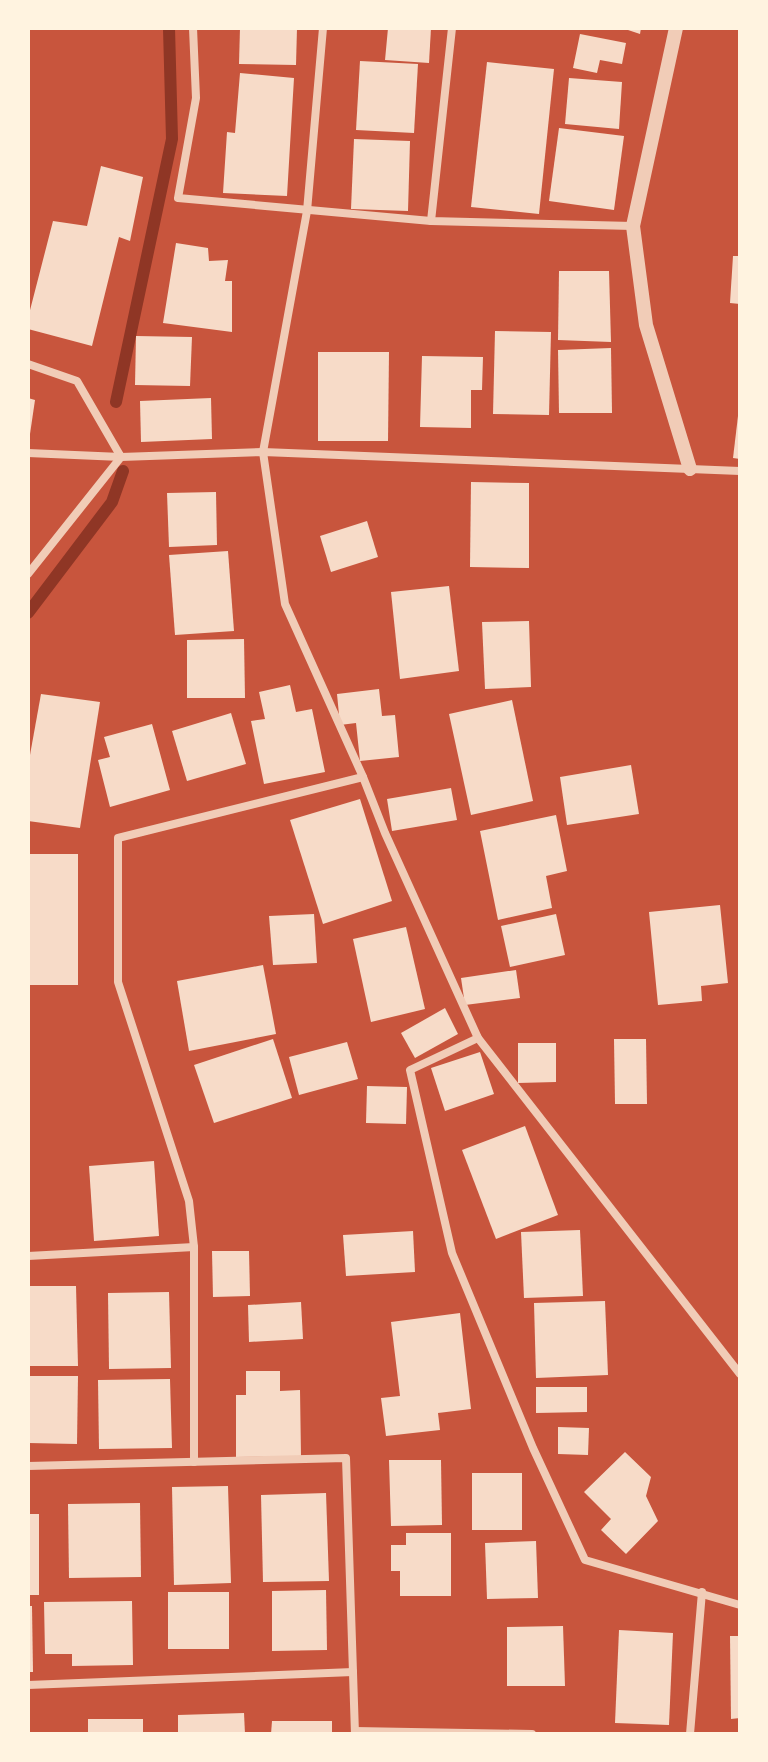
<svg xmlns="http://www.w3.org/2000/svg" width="768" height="1762" font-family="Ubuntu,sans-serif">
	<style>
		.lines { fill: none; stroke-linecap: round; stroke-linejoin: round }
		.stream { stroke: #8f3625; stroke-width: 12 }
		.building { fill: #f7dbc8 }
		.minor { stroke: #f1ccb7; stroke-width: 8 }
		.tertiary { stroke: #f1ccb7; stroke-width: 14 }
	</style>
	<rect width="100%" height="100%" fill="#c8553d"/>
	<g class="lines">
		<!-- stream -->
		<g class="stream">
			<polyline points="116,402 172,139 169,28"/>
			<polyline points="28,613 112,502 123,471"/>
		</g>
	</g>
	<!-- building -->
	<g class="building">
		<polygon points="240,28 297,28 296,65 239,64"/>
		<polygon points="388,28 431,28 429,63 385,60"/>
		<polygon points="622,28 641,28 640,34"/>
		<polygon points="580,34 626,43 622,64 600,60 597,73 573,68"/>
		<polygon points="360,61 418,64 414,133 356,130"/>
		<polygon points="487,62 554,69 539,214 471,207"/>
		<polygon points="240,73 294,78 287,196 223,193 227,132 235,133"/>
		<polygon points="569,78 622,82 619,129 565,124"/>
		<polygon points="559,128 624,136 614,210 549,201"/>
		<polygon points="354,139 410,141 408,211 351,209"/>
		<polygon points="101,166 143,177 130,241 119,237 92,346 28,329 28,318 53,221 87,226"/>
		<polygon points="176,243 208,248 209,261 228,260 225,281 232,281 232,332 163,323"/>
		<polygon points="733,256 740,256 740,304 730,303"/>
		<polygon points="559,271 609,271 611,342 558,340"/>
		<polygon points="495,331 551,332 549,415 493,414"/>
		<polygon points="136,336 192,337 190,386 135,385"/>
		<polygon points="611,348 612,413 559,413 558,350"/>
		<polygon points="318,352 389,352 388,441 318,441"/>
		<polygon points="422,356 483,357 482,390 471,390 471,428 420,427"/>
		<polygon points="28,398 35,400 30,434 28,434"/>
		<polygon points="211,398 212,439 141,442 140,401"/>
		<polygon points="738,416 740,416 740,459 733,458"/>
		<polygon points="471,482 529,483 529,568 470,567"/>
		<polygon points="216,492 217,545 169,547 167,493"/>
		<polygon points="367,521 378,557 331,572 320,536"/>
		<polygon points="228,551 234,631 175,635 169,555"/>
		<polygon points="449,586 459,671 400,679 391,592"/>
		<polygon points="529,621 531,687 485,689 482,622"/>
		<polygon points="244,639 245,698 187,698 187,640"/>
		<polygon points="290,685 296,712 312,709 325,772 264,784 251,721 265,719 259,692"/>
		<polygon points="379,689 382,716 395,715 399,757 360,761 356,723 340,725 337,694"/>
		<polygon points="41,694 100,702 80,828 28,821 28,766"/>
		<polygon points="512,700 533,801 471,815 449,714"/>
		<polygon points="231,713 246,764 187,781 172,731"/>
		<polygon points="152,724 170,790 110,807 98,760 110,757 104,737"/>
		<polygon points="631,765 639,814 567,825 560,777"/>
		<polygon points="451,788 457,820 392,831 387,799"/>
		<polygon points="360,799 392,901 323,924 290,820"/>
		<polygon points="556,815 567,871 546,876 552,908 498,920 480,831"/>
		<rect x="28" y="854" width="50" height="131"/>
		<polygon points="720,905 728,983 701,986 702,1001 658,1005 649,912"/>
		<polygon points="314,914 317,963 273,965 269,916"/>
		<polygon points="556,914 565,955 510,967 501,926"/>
		<polygon points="406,927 425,1009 371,1022 353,939"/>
		<polygon points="263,965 276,1034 189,1051 177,981"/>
		<polygon points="516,970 520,998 465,1005 461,978"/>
		<polygon points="445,1008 458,1034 415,1058 401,1033"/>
		<polygon points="273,1039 292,1098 214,1123 194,1065"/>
		<polygon points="614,1039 646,1039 647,1104 615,1104"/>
		<polygon points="347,1042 358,1079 299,1095 289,1057"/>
		<polygon points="518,1043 556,1043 556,1082 518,1083"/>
		<polygon points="480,1052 494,1094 445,1111 431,1068"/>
		<polygon points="367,1086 407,1087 406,1124 366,1123"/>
		<polygon points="525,1126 558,1215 496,1239 462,1150"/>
		<polygon points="154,1161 159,1236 94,1241 89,1166"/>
		<polygon points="580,1230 583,1296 524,1298 521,1232"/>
		<polygon points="413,1231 415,1272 346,1276 343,1235"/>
		<polygon points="212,1251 249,1251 250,1296 213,1297"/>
		<polygon points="28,1286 76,1286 78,1366 28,1366"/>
		<polygon points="169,1292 171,1368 109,1369 108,1293"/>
		<polygon points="605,1301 608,1375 536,1378 534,1303"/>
		<polygon points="301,1302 303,1339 249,1342 248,1305"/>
		<polygon points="460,1313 471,1409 438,1413 440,1430 386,1436 381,1398 400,1396 391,1322"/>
		<polygon points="246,1371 280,1371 280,1391 300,1390 301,1456 236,1457 236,1395 246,1395"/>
		<polygon points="28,1376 78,1376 77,1444 28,1443"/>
		<polygon points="170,1379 172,1448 99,1449 98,1380"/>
		<polygon points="536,1387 587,1387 587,1412 536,1413"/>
		<polygon points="558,1427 589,1428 588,1455 558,1454"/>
		<polygon points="625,1452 651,1477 646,1496 658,1521 626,1554 601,1530 611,1519 584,1492"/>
		<polygon points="389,1460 441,1460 442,1525 391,1526"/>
		<rect x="472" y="1473" width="50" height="57"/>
		<polygon points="228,1486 231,1583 174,1585 172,1487"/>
		<polygon points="326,1493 329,1581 263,1582 261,1495"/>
		<polygon points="140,1503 141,1577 69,1578 68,1504"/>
		<rect x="28" y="1514" width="11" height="81"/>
		<polygon points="406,1533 451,1533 451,1596 400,1596 400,1571 391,1571 391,1545 406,1545"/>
		<polygon points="536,1541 538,1598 487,1599 485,1543"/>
		<polygon points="326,1590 327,1650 272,1651 272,1591"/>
		<rect x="168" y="1592" width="61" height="57"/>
		<polygon points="132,1601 133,1665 72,1666 72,1654 45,1654 44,1602"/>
		<polygon points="28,1606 32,1606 33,1672 28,1672"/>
		<polygon points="563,1626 565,1686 507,1686 507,1627"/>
		<polygon points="619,1630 673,1633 669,1725 615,1723"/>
		<polygon points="730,1636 740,1636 740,1718 731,1719"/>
		<polygon points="244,1713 245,1734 178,1734 178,1715"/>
		<rect x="88" y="1719" width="55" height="15"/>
		<polygon points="272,1721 332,1721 332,1734 271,1734"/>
	</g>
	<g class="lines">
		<!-- minor -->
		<g class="minor">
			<polyline points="193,28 196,98 178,198 431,221 633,226"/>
			<polyline points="431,221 452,28"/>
			<polyline points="28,364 77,381 121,457 263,452 740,471"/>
			<polyline points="28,453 121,457"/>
			<polyline points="28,574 121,457"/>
			<polyline points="363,777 385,833 478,1038 740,1374"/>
			<polyline points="478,1038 410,1070 452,1253 533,1448 585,1560 740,1605"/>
			<polyline points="28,1256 194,1247"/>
			<polyline points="194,1462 194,1247 189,1201 118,982 118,838 363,777 285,604 263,452 307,211 323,28"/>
			<polyline points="28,1466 346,1458 355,1734"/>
			<polyline points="28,1685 353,1672"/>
			<polyline points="355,1731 532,1734"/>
			<polyline points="690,1734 702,1592"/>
		</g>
		<!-- tertiary -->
		<polyline class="tertiary" points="676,28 633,226 646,325 690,469"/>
	</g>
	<!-- border -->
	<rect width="768" height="1762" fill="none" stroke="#fff3e0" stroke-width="60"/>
</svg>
